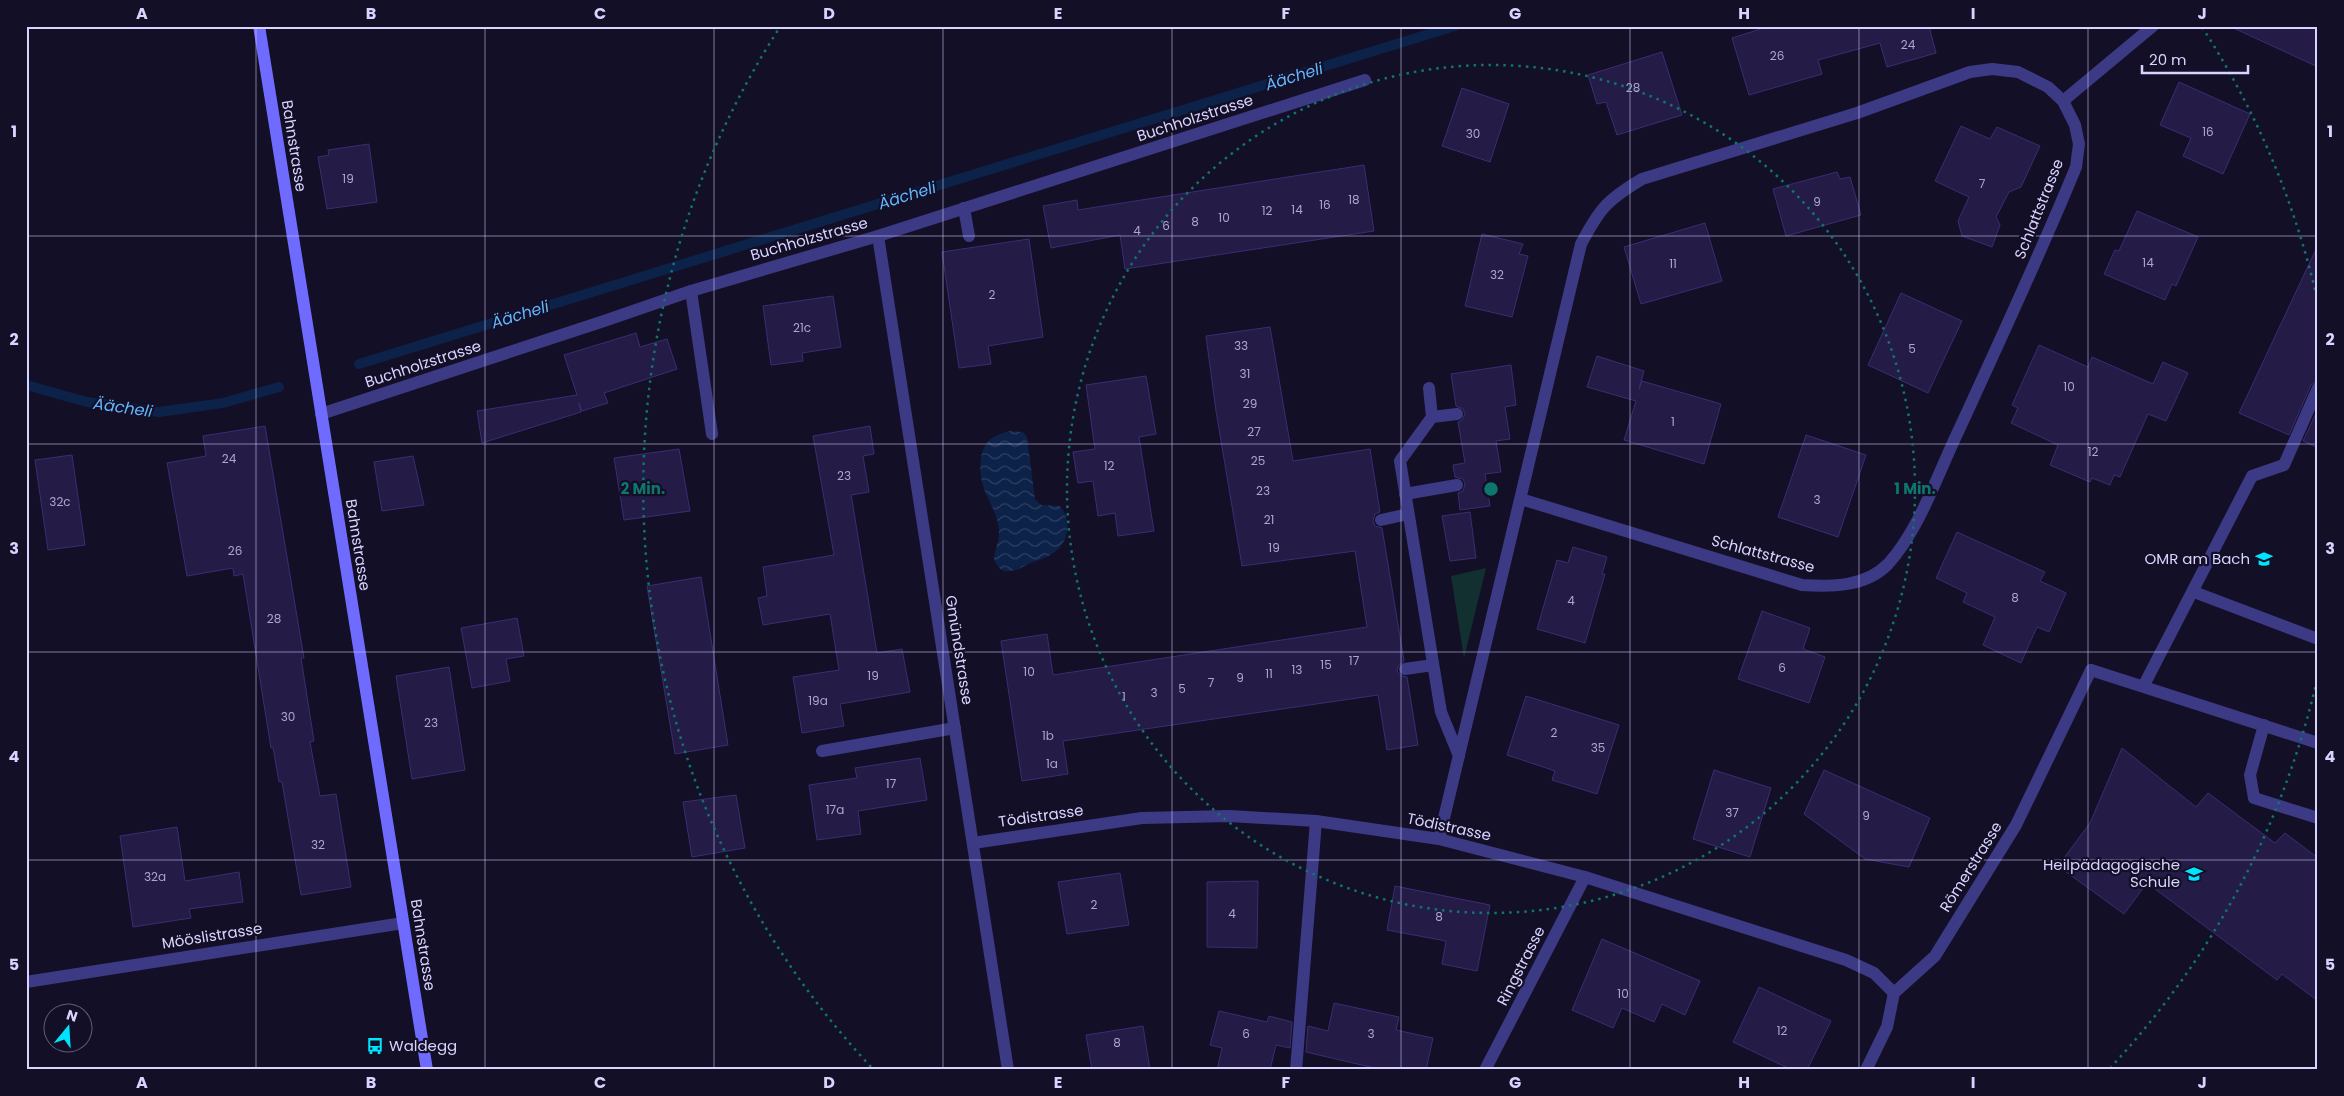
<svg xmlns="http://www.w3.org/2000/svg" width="2344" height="1096" font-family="Poppins,sans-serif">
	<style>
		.grass { fill: #12302f }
		.water { fill: url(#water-waves) }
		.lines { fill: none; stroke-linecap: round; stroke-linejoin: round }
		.stream { stroke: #0c2248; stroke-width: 10 }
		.building { fill: #241b47; stroke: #3b2d73 }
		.service { stroke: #3d3a85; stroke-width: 12 }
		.minor { stroke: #3d3a85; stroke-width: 12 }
		.secondary { stroke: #6f6bff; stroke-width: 12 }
		.grid { fill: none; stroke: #d9d4ff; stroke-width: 1; stroke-opacity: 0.55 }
		.ring { fill: none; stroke: #0f766e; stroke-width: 2.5; stroke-dasharray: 2.5 5 }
		.labels { text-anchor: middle; stroke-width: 4.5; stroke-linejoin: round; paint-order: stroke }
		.number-label { font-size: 12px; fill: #aca6d1 }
		.street-label { font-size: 15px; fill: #d9d4ff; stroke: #130f26 }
		.poi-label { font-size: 15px; fill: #d9d4ff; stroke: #130f26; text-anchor: end }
		.water-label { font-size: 16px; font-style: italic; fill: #62b6ff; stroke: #130f26 }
		.centre { fill: #0f766e; stroke: #130f26; stroke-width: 2.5 }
		.ring-label { font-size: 15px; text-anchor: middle; font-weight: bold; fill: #0f766e; stroke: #130f26; stroke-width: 4.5; stroke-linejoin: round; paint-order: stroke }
		.neatline { fill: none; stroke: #d9d4ff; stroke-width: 2 }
		.grid-label { font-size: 16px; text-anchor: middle; font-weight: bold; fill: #d9d4ff }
	</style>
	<defs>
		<pattern id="water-waves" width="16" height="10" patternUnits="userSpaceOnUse" patternTransform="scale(1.25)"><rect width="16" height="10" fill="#0c2248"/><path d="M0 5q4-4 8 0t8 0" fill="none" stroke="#2f4163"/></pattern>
	</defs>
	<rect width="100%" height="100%" fill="#130f26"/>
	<!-- grass -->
	<polygon class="grass" points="1486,568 1464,658 1451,576"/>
	<!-- water -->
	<path class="water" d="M1009,431L1023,432L1027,437L1035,499L1041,505L1060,506C1071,519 1070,540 1056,551C1049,557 1039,560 1031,563C1023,567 1014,572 1005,571C999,570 997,565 994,560C994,551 999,542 999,533C999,506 976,493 981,458C984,441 992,436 1009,431Z"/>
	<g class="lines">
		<!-- stream -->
		<g class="stream">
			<polyline points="359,364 1455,26"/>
			<polyline points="26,385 87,402 159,412 223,403 279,387"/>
		</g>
	</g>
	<!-- building -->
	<g class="building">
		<polygon points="1770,26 1929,26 1936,53 1887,67 1880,43 1818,60 1822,74 1749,95 1732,38"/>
		<polygon points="2229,26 2318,26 2318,67"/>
		<polygon points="1662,52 1682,115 1617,135 1606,102 1597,104 1588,75"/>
		<polygon points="2179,82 2250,114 2223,174 2183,156 2191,138 2160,125"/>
		<polygon points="1462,88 1509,104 1490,162 1442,146"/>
		<polygon points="1961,126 1990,139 1997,127 2040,146 2021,187 2009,192 1996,217 2000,225 1992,247 1962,236 1958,221 1969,197 1935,181"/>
		<polygon points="369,144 377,202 327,209 318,157 329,155 328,150"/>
		<polygon points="1364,165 1374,231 1125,269 1120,235 1051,248 1043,206 1077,200 1078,210"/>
		<polygon points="1837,172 1840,179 1850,177 1861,215 1786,236 1773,189"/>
		<polygon points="2137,211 2198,237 2176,286 2172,284 2165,300 2104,274 2115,250 2119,251"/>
		<polygon points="1705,223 1722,281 1641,304 1624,247"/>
		<polygon points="1482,234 1523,244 1519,254 1528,256 1512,317 1465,306"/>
		<polygon points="1029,239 1043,337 988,346 991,364 959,368 942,252"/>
		<polygon points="2318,245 2318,380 2311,385 2289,435 2239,413"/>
		<polygon points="1901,293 1962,321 1928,393 1868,365"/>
		<polygon points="833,296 841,347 802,353 803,361 771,365 763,306"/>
		<polygon points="1270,327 1293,461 1370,449 1380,512 1375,514 1373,521 1375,526 1382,528 1404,661 1398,666 1397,671 1402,676 1407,677 1418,745 1387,750 1378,695 1063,741 1068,774 1022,781 1001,641 1047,634 1053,675 1367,627 1355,551 1242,566 1216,411 1206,336"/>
		<polygon points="636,333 640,347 667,339 677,369 604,393 608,403 582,411 579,403 581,412 482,443 477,411 577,395 564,355"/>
		<polygon points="2039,345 2088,367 2092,357 2153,384 2163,362 2188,373 2166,421 2148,414 2120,477 2114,475 2110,485 2092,478 2090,482 2050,465 2058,445 2011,423 2018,408 2012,405"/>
		<polygon points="1597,356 1644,371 1639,389 1642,381 1721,404 1704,464 1624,440 1636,401 1587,387"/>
		<polygon points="1511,365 1516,405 1505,407 1510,439 1496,441 1501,472 1485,474 1490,506 1460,510 1458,493 1463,491 1465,484 1463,479 1455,477 1453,465 1465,463 1458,422 1462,420 1465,414 1463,409 1456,406 1451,374"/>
		<polygon points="1146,376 1156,434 1139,437 1154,531 1118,536 1115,513 1098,516 1093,481 1078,483 1073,452 1095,449 1086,385"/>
		<polygon points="2318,409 2318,448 2303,441"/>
		<polygon points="265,426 304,658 301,658 314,741 310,742 320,796 336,794 351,887 301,895 282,782 279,782 273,747 271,748 243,574 234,576 233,568 187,576 167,463 206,456 203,436"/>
		<polygon points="870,426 874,454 863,456 869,492 851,495 852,500 877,653 902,649 910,692 840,704 844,726 802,733 793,677 839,670 830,614 763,625 758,598 767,596 763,567 834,555 813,436"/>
		<polygon points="1806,435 1866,455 1838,537 1778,517"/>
		<polygon points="679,449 690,511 624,520 614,458"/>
		<polygon points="72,455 85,545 48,550 35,460"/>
		<polygon points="413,456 424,505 382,511 374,462"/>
		<polygon points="1470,512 1476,558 1450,561 1442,516"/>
		<polygon points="1957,532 2045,572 2040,581 2066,593 2049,632 2037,627 2021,663 1983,645 1995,617 1963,602 1967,593 1936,578"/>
		<polygon points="1573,547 1607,557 1602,574 1605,574 1585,643 1537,629 1557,560 1568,563"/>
		<polygon points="701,577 728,745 675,754 647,586"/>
		<polygon points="1762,611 1810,628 1803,649 1825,657 1809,703 1738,679"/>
		<polygon points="517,618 524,656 506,659 510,681 472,688 461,628"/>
		<polygon points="449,667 465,770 412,779 396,676"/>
		<polygon points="1526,696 1619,725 1597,794 1552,780 1555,771 1507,755"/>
		<polygon points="2122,748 2196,807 2208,793 2275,843 2285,833 2318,858 2318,1001 2282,974 2277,980 2147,883 2124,914 2058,866 2090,823"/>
		<polygon points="920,758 927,800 858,811 861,834 817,840 809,785 857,778 855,768"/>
		<polygon points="1714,770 1771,788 1750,857 1693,839"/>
		<polygon points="1824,770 1930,818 1909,867 1865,859 1804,814"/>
		<polygon points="736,795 745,848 692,857 683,802"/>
		<polygon points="177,827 185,881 239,872 243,902 189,909 191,918 133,927 120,836"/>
		<polygon points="1120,873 1129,925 1067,934 1058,882"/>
		<polygon points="1258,881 1257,948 1207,947 1207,882"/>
		<polygon points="1395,886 1490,905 1477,971 1442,964 1446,941 1387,930"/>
		<polygon points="1602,939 1700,981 1685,1015 1662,1004 1654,1022 1622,1008 1613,1028 1572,1010"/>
		<polygon points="1759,987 1831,1021 1807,1070 1792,1070 1733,1042"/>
		<polygon points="1334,1003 1399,1017 1396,1030 1433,1038 1426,1070 1383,1070 1306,1052 1308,1026 1328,1031"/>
		<polygon points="1219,1011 1267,1022 1269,1016 1292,1022 1290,1048 1276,1045 1270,1070 1217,1070 1222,1048 1210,1045"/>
		<polygon points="1143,1026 1150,1070 1092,1070 1086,1035"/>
	</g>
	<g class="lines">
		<!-- service -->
		<g class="service">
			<polyline points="2063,101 2153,26"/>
			<polyline points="964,208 969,236"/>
			<polyline points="691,291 712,434"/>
			<polyline points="1429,388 1432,417 1400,461 1441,712 1459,756"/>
			<polyline points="1432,417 1457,414"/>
			<polyline points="1405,494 1457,485"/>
			<polyline points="1381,520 1408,514"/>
			<polyline points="2194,592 2318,639"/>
			<polyline points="1405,669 1433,665"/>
			<polyline points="2091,670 2318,743"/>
			<polyline points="2144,685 2252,476 2284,465 2318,388"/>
			<polyline points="2264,725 2250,775 2254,798 2318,818"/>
			<polyline points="1296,1070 1316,821"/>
		</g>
		<!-- minor -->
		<g class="minor">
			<polyline points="878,236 1008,1070"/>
			<polyline points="321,414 604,321 691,291 878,236 1365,80"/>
			<polyline points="822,751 955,728"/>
			<path d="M1439,839L1581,244C1600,208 1607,200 1642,179L1857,113L1970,72L1992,69L2018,72L2048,87L2063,101L2075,125L2079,144L2076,167C2039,257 1998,345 1957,434C1937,476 1919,530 1888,564C1866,587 1831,587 1802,585L1521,499"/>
			<polyline points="973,843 1142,818 1229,816 1316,821 1439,839 1585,877 1846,960 1874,973 1894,993"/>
			<polyline points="26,982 403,923"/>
			<polyline points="1485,1070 1585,877"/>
			<polyline points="1866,1070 1887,1027 1894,993 1935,956 2016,825 2091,670"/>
		</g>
		<!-- secondary -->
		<polyline class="secondary" points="259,26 427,1070"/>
	</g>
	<!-- grid -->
	<path class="grid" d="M256,26V1070M485,26V1070M714,26V1070M943,26V1070M1172,26V1070M1401,26V1070M1630,26V1070M1859,26V1070M2088,26V1070M26,236H2318M26,444H2318M26,652H2318M26,860H2318"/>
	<!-- distance rings -->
	<g class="ring">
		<circle cx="1491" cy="489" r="424"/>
		<path d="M2317 680A848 848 0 0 1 2111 1067M871 1067A848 848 0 0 1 780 27M2202 27A848 848 0 0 1 2317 298"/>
	</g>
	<!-- icons -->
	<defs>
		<g id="university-bare" transform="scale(1.35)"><path d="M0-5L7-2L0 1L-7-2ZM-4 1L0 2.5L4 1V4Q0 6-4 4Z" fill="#00e5ff" stroke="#130f26" stroke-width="2.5" paint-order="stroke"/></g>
		<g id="school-bare" transform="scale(1.35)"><path d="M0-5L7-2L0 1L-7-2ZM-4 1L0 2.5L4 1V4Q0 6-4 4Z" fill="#00e5ff" stroke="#130f26" stroke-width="2.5" paint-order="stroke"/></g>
		<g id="bus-bare" transform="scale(1.35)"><path d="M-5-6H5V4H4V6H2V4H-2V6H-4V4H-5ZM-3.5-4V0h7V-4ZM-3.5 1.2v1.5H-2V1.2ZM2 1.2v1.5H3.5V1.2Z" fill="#00e5ff" stroke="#130f26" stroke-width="2.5" paint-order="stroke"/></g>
	</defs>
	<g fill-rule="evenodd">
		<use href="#university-bare" x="2264" y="559"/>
		<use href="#school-bare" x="2194" y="874"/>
		<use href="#bus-bare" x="375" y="1046"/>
	</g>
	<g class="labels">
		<!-- number labels -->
		<g class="number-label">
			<text x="1908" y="49">24</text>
			<text x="1777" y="60">26</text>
			<text x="1633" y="92">28</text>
			<text x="2208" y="136">16</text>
			<text x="1473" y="138">30</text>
			<text x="348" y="183">19</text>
			<text x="1982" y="188">7</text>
			<text x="1354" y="204">18</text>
			<text x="1817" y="206">9</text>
			<text x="1325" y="209">16</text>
			<text x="1297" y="214">14</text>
			<text x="1267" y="215">12</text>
			<text x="1224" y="222">10</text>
			<text x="1195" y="226">8</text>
			<text x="1166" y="230">6</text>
			<text x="1137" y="235">4</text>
			<text x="2148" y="267">14</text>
			<text x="1673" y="268">11</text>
			<text x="1497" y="279">32</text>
			<text x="992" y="299">2</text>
			<text x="802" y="332">21c</text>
			<text x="1241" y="350">33</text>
			<text x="1912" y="353">5</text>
			<text x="1245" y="378">31</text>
			<text x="2069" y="391">10</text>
			<text x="1250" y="408">29</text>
			<text x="1673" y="426">1</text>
			<text x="1254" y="436">27</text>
			<text x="2093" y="456">12</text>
			<text x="229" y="463">24</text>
			<text x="1258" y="465">25</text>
			<text x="1109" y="470">12</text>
			<text x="844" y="480">23</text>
			<text x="1263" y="495">23</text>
			<text x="1817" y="504">3</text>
			<text x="60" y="506">32c</text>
			<text x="1269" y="524">21</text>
			<text x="1274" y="552">19</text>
			<text x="235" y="555">26</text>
			<text x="2015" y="602">8</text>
			<text x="1571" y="605">4</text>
			<text x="274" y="623">28</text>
			<text x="1354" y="665">17</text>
			<text x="1326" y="669">15</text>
			<text x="1782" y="672">6</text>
			<text x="1297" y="674">13</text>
			<text x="1029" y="676">10</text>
			<text x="1269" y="678">11</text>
			<text x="873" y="680">19</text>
			<text x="1240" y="682">9</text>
			<text x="1211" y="687">7</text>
			<text x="1182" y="693">5</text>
			<text x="1154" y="697">3</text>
			<text x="1124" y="701">1</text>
			<text x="818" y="705">19a</text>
			<text x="288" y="721">30</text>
			<text x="431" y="727">23</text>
			<text x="1554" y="737">2</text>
			<text x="1048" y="740">1b</text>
			<text x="1598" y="752">35</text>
			<text x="1052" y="768">1a</text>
			<text x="891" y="788">17</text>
			<text x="835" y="814">17a</text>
			<text x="1732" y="817">37</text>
			<text x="1866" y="820">9</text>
			<text x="318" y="849">32</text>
			<text x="155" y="881">32a</text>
			<text x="1094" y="909">2</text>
			<text x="1232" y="918">4</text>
			<text x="1439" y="921">8</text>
			<text x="1623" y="998">10</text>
			<text x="1782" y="1035">12</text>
			<text x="1246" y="1038">6</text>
			<text x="1371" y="1038">3</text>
			<text x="1117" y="1047">8</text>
		</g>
		<!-- street labels -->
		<g class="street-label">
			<text transform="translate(1195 118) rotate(-18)" y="5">Buchholzstrasse</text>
			<text transform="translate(294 146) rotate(81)" y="5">Bahnstrasse</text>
			<text transform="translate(2039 209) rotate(-68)" y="5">Schlattstrasse</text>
			<text transform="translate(809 239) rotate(-16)" y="5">Buchholzstrasse</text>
			<text transform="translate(423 364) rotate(-18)" y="5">Buchholzstrasse</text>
			<text transform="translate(358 545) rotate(81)" y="5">Bahnstrasse</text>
			<text transform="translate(1763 554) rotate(15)" y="5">Schlattstrasse</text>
			<text transform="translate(959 650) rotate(81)" y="5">Gmündstrasse</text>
			<text transform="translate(1041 816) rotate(-8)" y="5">Tödistrasse</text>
			<text transform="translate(1449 827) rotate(12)" y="5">Tödistrasse</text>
			<text transform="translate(1971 867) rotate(-58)" y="5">Römerstrasse</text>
			<text transform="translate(212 936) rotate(-9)" y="5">Mööslistrasse</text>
			<text transform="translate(423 945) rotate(81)" y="5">Bahnstrasse</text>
			<text transform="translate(1521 966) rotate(-63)" y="5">Ringstrasse</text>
		</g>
		<!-- poi labels -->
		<g class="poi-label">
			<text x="2250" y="564">OMR am Bach</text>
			<text x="2180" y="870">Heilpädagogische<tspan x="2180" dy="17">Schule</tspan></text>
			<text x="389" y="1051" text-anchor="start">Waldegg</text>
		</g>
		<!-- water labels -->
		<g class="water-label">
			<text transform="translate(1294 76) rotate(-17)" y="6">Äächeli</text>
			<text transform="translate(907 195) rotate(-17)" y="6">Äächeli</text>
			<text transform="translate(520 314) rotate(-17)" y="6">Äächeli</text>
			<text transform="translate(123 407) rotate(8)" y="6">Äächeli</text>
		</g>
	</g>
	<circle cx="1491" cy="489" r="8" class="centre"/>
	<g class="ring-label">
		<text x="1915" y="494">1 Min.</text>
		<text x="643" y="494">2 Min.</text>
	</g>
	<!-- border -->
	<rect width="2344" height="1096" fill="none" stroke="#130f26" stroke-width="55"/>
	<!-- north arrow -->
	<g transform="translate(68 1028) rotate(18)"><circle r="24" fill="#130f26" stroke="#625e7d"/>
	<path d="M0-4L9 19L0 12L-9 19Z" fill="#00e5ff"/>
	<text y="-8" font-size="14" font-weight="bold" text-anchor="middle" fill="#d9d4ff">N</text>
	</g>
	<!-- scale -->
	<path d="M2142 65v8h106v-8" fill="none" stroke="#d9d4ff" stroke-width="2.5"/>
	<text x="2149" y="65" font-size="15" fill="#d9d4ff" stroke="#130f26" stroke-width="4" paint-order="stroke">20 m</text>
	<rect x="28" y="28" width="2288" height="1040" class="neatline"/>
	<g class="grid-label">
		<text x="142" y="19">A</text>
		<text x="371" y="19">B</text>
		<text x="600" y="19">C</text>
		<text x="829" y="19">D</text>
		<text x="1058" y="19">E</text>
		<text x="1286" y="19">F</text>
		<text x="1515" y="19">G</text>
		<text x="1744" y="19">H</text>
		<text x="1973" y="19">I</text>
		<text x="2202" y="19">J</text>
		<text x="14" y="137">1</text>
		<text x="2330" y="137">1</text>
		<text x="14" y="345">2</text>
		<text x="2330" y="345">2</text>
		<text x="14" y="554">3</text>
		<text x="2330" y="554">3</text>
		<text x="14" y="762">4</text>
		<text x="2330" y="762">4</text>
		<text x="14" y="970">5</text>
		<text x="2330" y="970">5</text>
		<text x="142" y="1088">A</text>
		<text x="371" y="1088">B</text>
		<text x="600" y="1088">C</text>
		<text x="829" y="1088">D</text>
		<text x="1058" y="1088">E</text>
		<text x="1286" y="1088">F</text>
		<text x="1515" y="1088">G</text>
		<text x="1744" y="1088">H</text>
		<text x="1973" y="1088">I</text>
		<text x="2202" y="1088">J</text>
	</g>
</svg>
